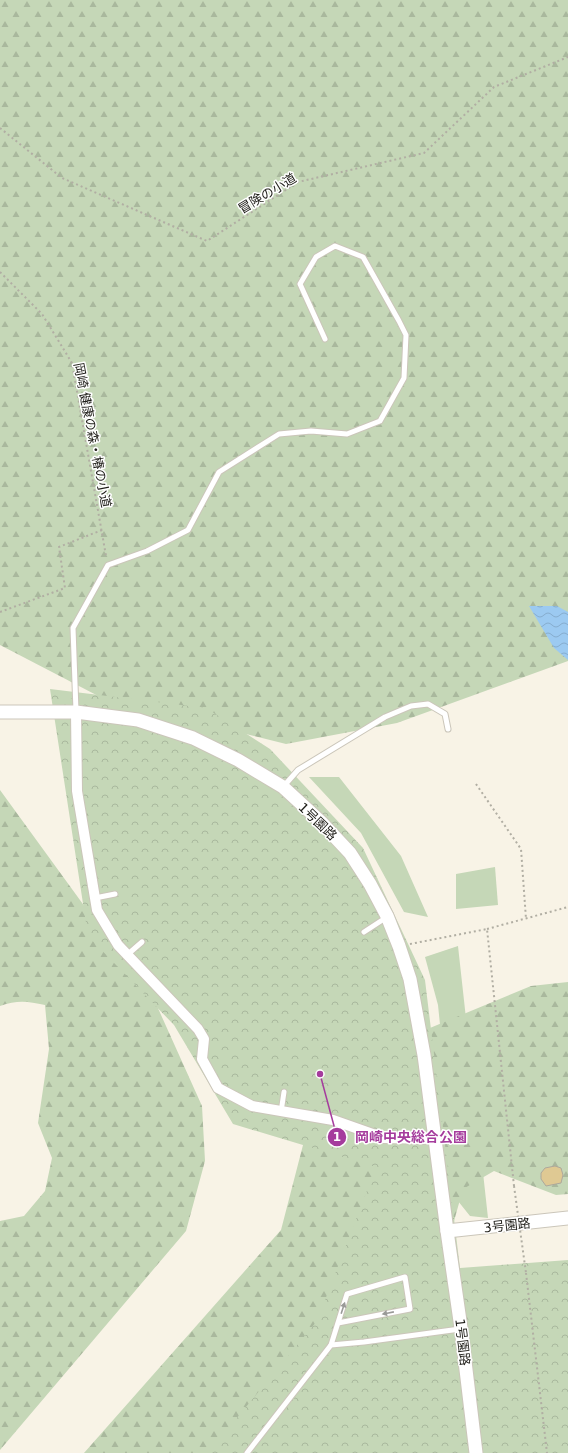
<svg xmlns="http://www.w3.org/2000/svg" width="568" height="1453" font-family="'DejaVu Sans','Noto Sans JP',sans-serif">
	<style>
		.green { fill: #c5d7b7 }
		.forest { fill: url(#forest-firs) }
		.park { fill: url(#park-crowns) }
		.water { fill: url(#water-waves) }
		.building { fill: #dfc993; stroke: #ada89c }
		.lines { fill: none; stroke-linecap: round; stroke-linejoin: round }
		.service-casing { stroke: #cbc6ba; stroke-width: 7 }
		.minor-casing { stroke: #cbc6ba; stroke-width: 12 }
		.tertiary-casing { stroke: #cbc6ba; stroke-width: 15 }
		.path { stroke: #b1aea3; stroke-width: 2; stroke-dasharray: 2 3; stroke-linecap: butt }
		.service { stroke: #fff; stroke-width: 5 }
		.minor { stroke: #fff; stroke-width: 10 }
		.tertiary { stroke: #fff; stroke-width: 13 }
		.path-bridge { stroke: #b1aea3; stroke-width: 2; stroke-dasharray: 2 3; stroke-linecap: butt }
		.oneway { fill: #9a9a98 }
		.labels { text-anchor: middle; stroke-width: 3; stroke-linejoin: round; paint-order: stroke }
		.street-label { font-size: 13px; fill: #1f1e19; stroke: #fff }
		.leader { fill: none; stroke: #a53c9d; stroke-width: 1.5 }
		.callout-dot { fill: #a53c9d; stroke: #fff; stroke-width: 1.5 }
		.mark-label { font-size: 12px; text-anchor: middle; font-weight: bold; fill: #fff }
		.callout-label { font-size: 14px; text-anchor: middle; font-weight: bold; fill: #a53c9d; stroke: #fff; stroke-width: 3; stroke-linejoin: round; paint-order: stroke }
	</style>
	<defs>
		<pattern id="forest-firs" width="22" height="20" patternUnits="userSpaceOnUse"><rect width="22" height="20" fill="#c5d7b7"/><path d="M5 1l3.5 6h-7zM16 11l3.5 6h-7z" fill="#a9b89d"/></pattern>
		<pattern id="park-crowns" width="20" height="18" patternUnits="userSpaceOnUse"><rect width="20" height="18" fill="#c5d7b7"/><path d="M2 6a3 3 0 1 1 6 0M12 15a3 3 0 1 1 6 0" fill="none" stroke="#a9b89d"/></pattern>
		<pattern id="water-waves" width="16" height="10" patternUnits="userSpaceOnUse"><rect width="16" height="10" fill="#9ccaf1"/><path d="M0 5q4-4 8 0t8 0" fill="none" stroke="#86adce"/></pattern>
	</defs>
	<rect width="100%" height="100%" fill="#f8f3e6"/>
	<!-- green -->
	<g class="green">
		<polygon points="309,777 339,777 401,856 428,917 404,912 361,833"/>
		<polygon points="495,867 498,905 456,909 456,874"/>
		<polygon points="458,946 488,1218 470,1216 458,1201 438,1005 425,957"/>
	</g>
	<!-- forest -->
	<g class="forest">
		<polygon points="0,0 568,0 568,661 397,723 286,744 104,699 0,645"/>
		<path d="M0,790L157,1006L202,1106L205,1161L186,1231L0,1450V1221L24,1216L45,1191L52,1158L38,1123L49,1049L45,1005C27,1001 17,1000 0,1006Z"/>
		<polygon points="568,982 568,1194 556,1195 494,1171 463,1189 447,1246 459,1453 84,1453 281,1230 310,1118 389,1045 531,986"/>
	</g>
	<!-- park -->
	<polygon class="park" points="50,689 206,708 270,749 363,848 425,980 460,1268 568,1260 568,1453 208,1453 317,1321 376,1167 233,1124 174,1025 88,936"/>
	<!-- water -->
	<polygon class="water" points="529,606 557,606 568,612 568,660 554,648"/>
	<!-- building -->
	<polygon class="building" points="555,1166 561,1168 563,1175 561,1183 546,1186 541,1179 541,1173 545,1168"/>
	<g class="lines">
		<!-- service casing -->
		<g class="service-casing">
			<g id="service">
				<polyline points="76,711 73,628 108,565 147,551 188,530 219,472 279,434 311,431 347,434 380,421 404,378 406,335 399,321 363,257 335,246 316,257 300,284 325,339"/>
				<polyline points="283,787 298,770 385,717 411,706 428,704 445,714 448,729"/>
				<polyline points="95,898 115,894"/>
				<polyline points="364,932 387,917"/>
				<polyline points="127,955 142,942"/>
				<polyline points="281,1112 284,1092"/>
				<polyline points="331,1345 347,1294 405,1277 410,1309 338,1323"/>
				<polyline points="247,1453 331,1345 364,1342 460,1329"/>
			</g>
		</g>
		<!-- minor casing -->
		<g class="minor-casing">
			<polyline id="minor" points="76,712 77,791 97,910 118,945 198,1029 204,1039 202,1059 218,1088 252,1106 333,1120 384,1138 435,1139"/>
		</g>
		<!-- tertiary casing -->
		<g class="tertiary-casing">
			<g id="tertiary">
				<polyline points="0,712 76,712 138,720 193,738 238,760 283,787 321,822 350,853 370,884 387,916 399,946 410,979 424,1055 447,1231 461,1328 476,1453"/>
				<polyline points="447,1231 568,1218"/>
			</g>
		</g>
		<!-- path -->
		<g class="path">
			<polyline points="0,128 62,178 207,241 298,182 424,153 494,87 568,57"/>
			<polyline points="0,272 42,314 72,363 106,556"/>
			<polyline points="0,612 65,588 59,547 102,530"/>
			<polyline points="476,784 521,849 526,919"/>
			<polyline points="487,929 568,907"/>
			<polyline points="410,944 487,929 514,1186"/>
			<polyline points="526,1273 547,1453"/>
		</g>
		<!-- service -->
		<use href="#service" class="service"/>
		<!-- minor -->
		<use href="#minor" class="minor"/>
		<!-- tertiary -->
		<use href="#tertiary" class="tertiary"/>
		<!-- path-bridge -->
		<polyline class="path-bridge" points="514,1186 526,1273"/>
	</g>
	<!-- one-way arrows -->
	<defs><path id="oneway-solid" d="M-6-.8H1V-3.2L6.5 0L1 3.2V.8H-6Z"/></defs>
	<g class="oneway">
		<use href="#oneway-solid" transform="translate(343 1308) rotate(-72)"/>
		<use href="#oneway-solid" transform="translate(388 1313) rotate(169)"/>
	</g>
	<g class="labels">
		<!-- street labels -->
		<g class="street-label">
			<text transform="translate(267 193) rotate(-31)" y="5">冒険の小道</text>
			<text transform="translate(93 435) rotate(79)" y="5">岡崎 健康の森・椿の小道</text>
			<text transform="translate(318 821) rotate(44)" y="5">1号園路</text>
			<text transform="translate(507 1225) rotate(-6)" y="5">3号園路</text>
			<text transform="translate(463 1342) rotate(83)" y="5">1号園路</text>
		</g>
	</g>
	<!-- callouts -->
	<path class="leader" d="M320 1074L337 1137"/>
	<g class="callout-dot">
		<circle cx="320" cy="1074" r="4"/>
		<circle cx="337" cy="1137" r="10"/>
	</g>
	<g class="mark-label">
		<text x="337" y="1141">1</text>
	</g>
	<g class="callout-label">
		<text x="411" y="1142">岡崎中央総合公園</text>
	</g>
</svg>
